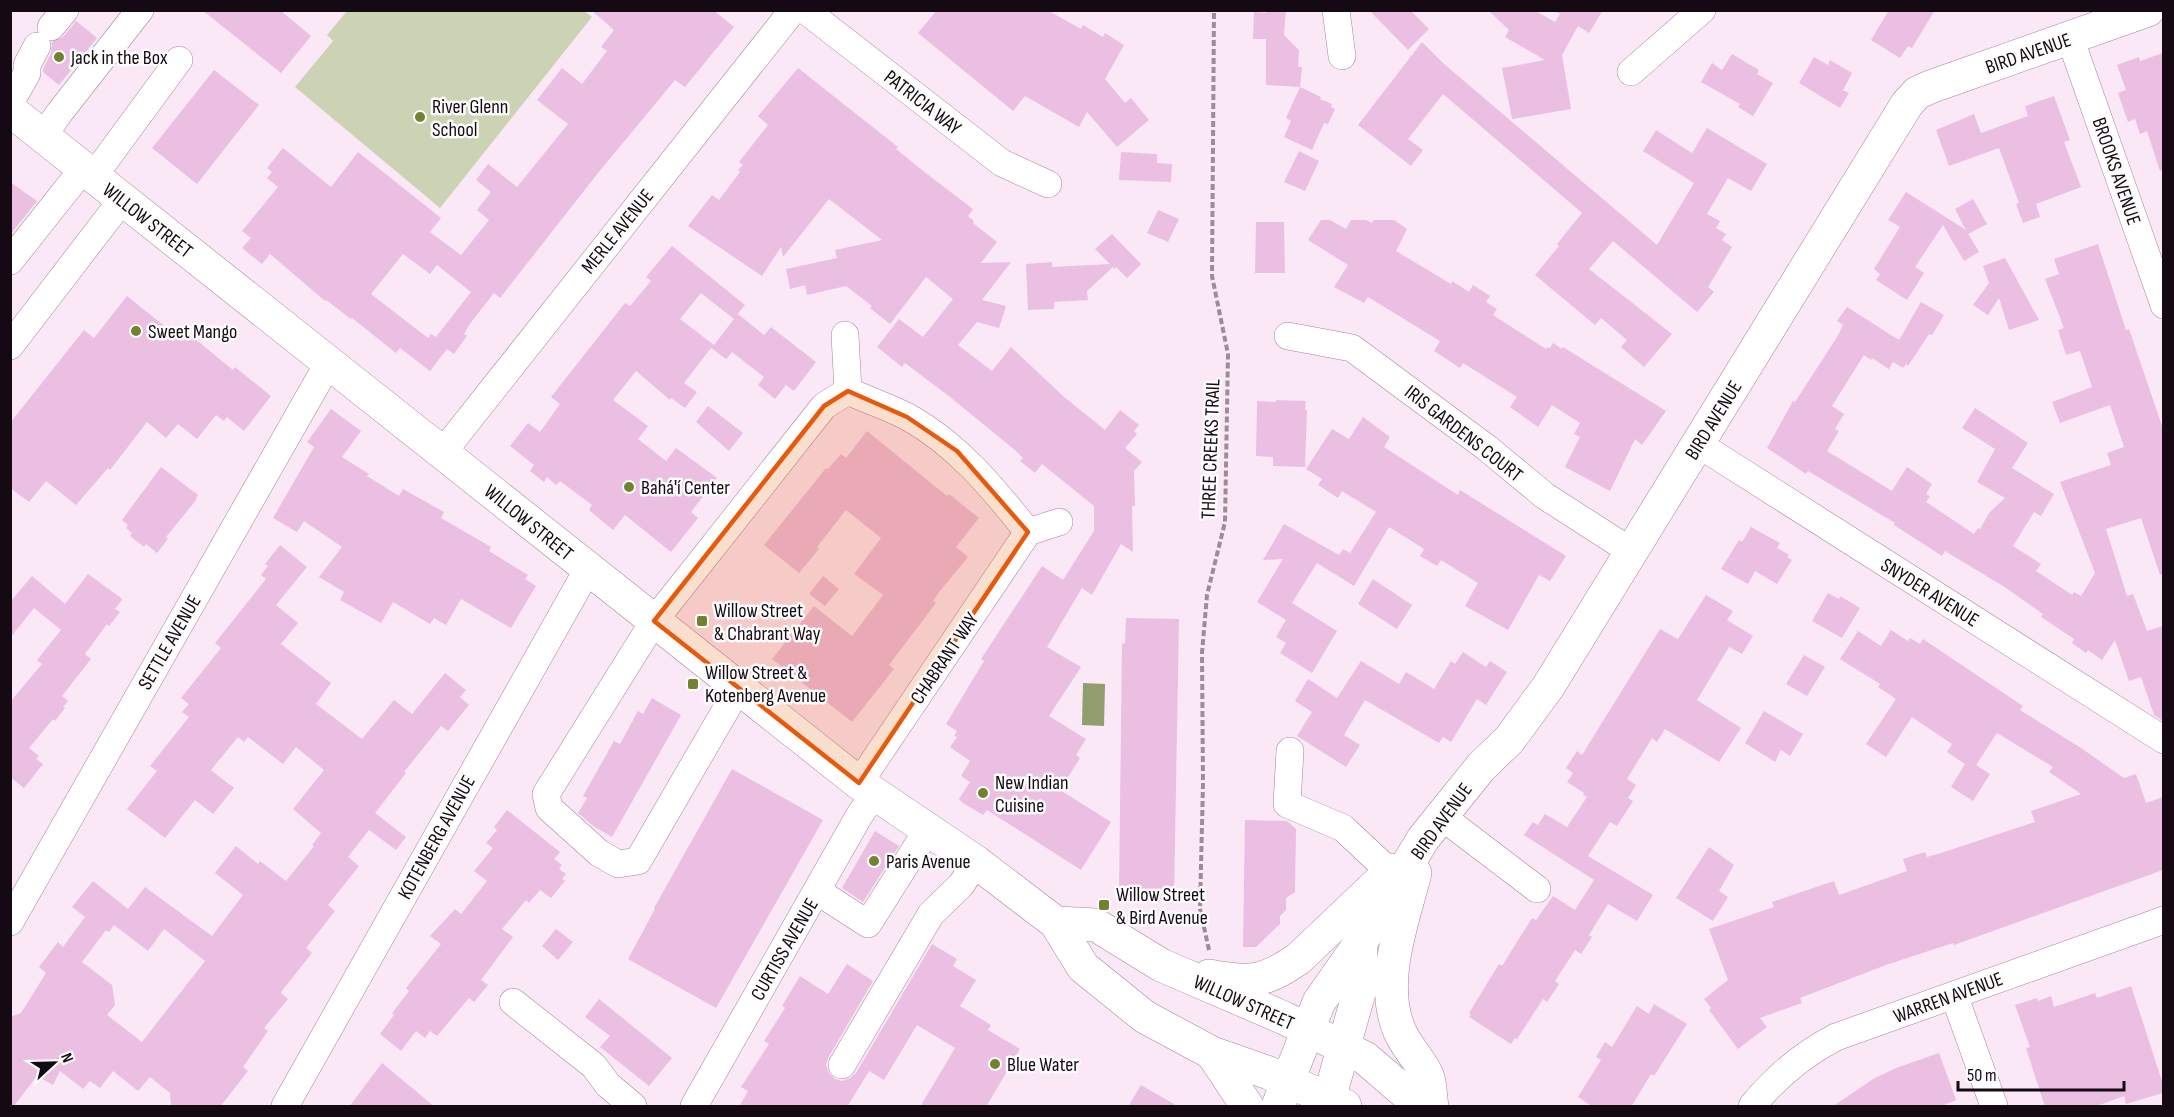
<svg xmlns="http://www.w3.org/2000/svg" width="2174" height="1117" font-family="'Sofia Sans Condensed',sans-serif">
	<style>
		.green { fill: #cbd3b4 }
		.water { fill: #919d6f }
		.building { fill: #eabfe1; fill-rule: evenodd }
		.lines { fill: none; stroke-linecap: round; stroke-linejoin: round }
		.minor-casing { stroke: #a3859c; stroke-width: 28 }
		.major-casing { stroke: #a3859c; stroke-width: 34 }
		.path { stroke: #9c8c98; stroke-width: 4; stroke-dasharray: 6 3; stroke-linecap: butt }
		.minor { stroke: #fff; stroke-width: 27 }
		.major { stroke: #fff; stroke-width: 33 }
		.marked { fill: #e8590c; fill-opacity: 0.2; stroke: #e8590c; stroke-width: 4.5; stroke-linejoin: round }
		.poi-dot { fill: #728231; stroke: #fcfcfc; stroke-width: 2 }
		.labels { text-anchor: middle; stroke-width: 5; stroke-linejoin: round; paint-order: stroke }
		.street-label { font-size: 20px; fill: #150a13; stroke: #fcfcfc }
		.poi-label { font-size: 20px; fill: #150a13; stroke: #fcfcfc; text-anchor: start }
	</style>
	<rect width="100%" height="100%" fill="#fbe8f7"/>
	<!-- green -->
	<polygon class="green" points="584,11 592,17 440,208 295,87 333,41 327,35 347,11"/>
	<!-- water -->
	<polygon class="water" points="1083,683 1105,684 1104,726 1082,725"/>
	<!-- building -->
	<g class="building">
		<polygon points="202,10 280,10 311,36 281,73"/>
		<path d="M591,10H713L734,27L685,87L675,80L598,173L500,298L494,293L469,325L464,334L467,336L454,354L447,349L430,371L400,348L396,353L352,318L351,319L326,300L325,301L270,254L262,264L242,248L251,238L242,231L278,187L267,178L272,172L267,168L283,148L331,187L358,152L441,218L430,232L461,255L489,220L477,210L491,192L476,180L488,164L517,187L568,124L537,100L562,68L582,84L607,51L601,47L614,30ZM403,254L430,274L437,265L471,292L436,337L431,334L428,338L371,294Z"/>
		<polygon points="937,10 1047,10 1081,29 1083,25 1103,37 1105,33 1124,45 1105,79 1125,103 1131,98 1149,120 1117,147 1087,112 1079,127 1025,96 1013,111 918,33"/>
		<polygon points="1266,10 1286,10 1284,35 1299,50 1298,67 1302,67 1300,87 1266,85 1266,39 1253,39 1254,12 1266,13"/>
		<polygon points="1369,10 1410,10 1429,29 1408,50"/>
		<polygon points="1488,10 1534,10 1555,22 1560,14 1554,10 1603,10 1589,33 1578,26 1562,55 1571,109 1512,119 1502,68 1545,60 1505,37 1509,30"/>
		<polygon points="1889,10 1935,10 1912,48 1908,46 1900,58 1871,40"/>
		<polygon points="76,21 97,38 59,85 43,72 43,69 51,53 52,42 63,37"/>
		<polygon points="1422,42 1444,64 1657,245 1694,183 1643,151 1656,130 1692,153 1707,128 1767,164 1751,191 1728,178 1707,214 1720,221 1716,228 1726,234 1722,240 1732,247 1708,287 1714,292 1697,312 1613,241 1589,269 1672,334 1644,367 1621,347 1627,340 1601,318 1595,325 1535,275 1559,246 1557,244 1582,213 1443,94 1408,139 1423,150 1411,166 1358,125"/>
		<polygon points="2163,53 2163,170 2160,171 2147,131 2140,134 2135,119 2128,122 2118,93 2126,90 2117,65 2139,57 2140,61"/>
		<polygon points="1732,54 1759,70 1757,74 1773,83 1753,116 1738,107 1740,104 1701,82 1712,63 1722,70"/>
		<polygon points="1814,57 1828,65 1830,60 1852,73 1843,90 1849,93 1840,108 1799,83"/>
		<polygon points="798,68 898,147 896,149 927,174 973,209 968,216 974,221 973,223 997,242 981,263 1011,262 982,300 1006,306 999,328 977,322 958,345 992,371 1011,347 1063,396 1105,430 1120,410 1139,425 1134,431 1137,434 1125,448 1142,462 1134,471 1135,506 1132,506 1133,552 1121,544 1092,595 1082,588 1047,647 1081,667 1049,716 1086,739 1076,755 1080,758 1060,790 1111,822 1081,870 987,810 983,815 963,803 959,799 970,782 961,776 970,761 950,747 957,737 954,736 957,731 946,724 984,661 981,659 1042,566 1063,580 1094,531 1094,506 1042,464 1035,473 1020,461 1023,458 1016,451 950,397 905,363 902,367 877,347 899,319 923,337 953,299 926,277 890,324 870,308 872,306 846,286 807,295 805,285 790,289 786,269 837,258 835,250 882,240 829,199 783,257 781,247 762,276 688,226 712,195 719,200 740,172 738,170 743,165 739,162 768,125 758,116"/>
		<polygon points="214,70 259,105 197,184 152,148"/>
		<polygon points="1300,87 1321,97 1320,99 1332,104 1331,107 1335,109 1328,124 1324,123 1312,150 1284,137 1291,121 1286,118"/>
		<polygon points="2054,96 2070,140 2064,142 2081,187 2036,204 2040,217 2023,223 2016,204 2019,203 1999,148 1949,166 1936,130 1974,114 1981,133 2028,116 2025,106"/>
		<polygon points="1299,151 1319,161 1305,191 1284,182"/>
		<polygon points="1121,152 1157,154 1157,163 1172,164 1171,182 1119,180"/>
		<polygon points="10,182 37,201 10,235"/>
		<polygon points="1906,192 1966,230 1979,252 1964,261 1943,225 1915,267 1924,273 1907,300 1876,280 1880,274 1874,269 1900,227 1888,220"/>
		<polygon points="1973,199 1987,224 1968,234 1955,209"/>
		<polygon points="1158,210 1179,219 1168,242 1147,233"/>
		<polygon points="1321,220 1330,220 1346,229 1351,220 1366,220 1372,223 1374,220 1394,220 1407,229 1396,251 1451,284 1452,281 1469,292 1473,285 1490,296 1486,302 1497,309 1493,315 1546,349 1548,347 1550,348 1553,343 1562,349 1563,347 1666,411 1642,445 1635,439 1610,491 1565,467 1580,437 1574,434 1580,423 1552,405 1538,427 1510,407 1517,397 1463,363 1460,368 1434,351 1440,341 1368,297 1364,303 1334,287 1348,265 1308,240"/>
		<polygon points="1256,222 1284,222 1285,273 1255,273"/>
		<polygon points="1112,234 1141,264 1127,278 1116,267 1114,269 1113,267 1087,291 1088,300 1054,302 1054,309 1028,310 1026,264 1052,262 1052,267 1110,264 1095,249"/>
		<polygon points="2098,244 2126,330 2129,329 2163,429 2163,574 2160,575 2141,518 2106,529 2127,596 2133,594 2147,631 2163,626 2163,721 2154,715 2141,677 2129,681 2115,640 2102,660 2088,650 2086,653 2072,643 2074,639 2041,617 2043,614 2003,586 1945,551 1942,556 1894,525 1895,523 1808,471 1806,474 1767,448 1793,401 1795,402 1837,337 1843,325 1837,321 1847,307 1899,340 1921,302 1944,315 1932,335 1929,334 1908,366 1906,364 1903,368 1893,362 1889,369 1872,358 1871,360 1864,355 1832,406 1844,414 1835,429 1839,431 1827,451 1892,491 1907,467 1932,484 1926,494 1930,496 1926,502 1974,534 1978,528 1980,529 1989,513 2005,498 1977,482 1995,449 1962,428 1975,408 2028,443 2012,468 2054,494 2041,516 2034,512 2013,546 2041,564 2036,571 2072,595 2074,592 2081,596 2095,573 2060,482 2111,465 2107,453 2124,447 2110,405 2060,423 2052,402 2092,387 2080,351 2066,355 2058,330 2064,328 2045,279 2059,274 2054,259"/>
		<path d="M672,246L745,305L736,316L738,314L764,335L771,327L816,362L794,391L786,385L775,399L758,385L764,377L732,352L726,359L711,348L684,383L697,392L685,408L671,398L670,400L636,371L613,400L648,426L638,439L666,461L676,448L717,478L691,512L698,518L671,552L625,515L613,530L589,510L592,505L560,481L556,485L547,477L544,482L530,471L534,465L510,446L528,423L540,432L560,404L551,397L625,303L630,306L651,281L646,277ZM701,293L734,319L714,345L680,319Z"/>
		<polygon points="2005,258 2039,320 2009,330 1999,298 1988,315 1973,305 1989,283 1983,266"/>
		<polygon points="127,296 183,341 189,334 233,370 235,367 271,396 244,431 227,417 224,421 216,415 197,439 178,424 166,438 147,422 110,470 108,468 76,505 46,481 29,502 10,488 10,423 84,330 94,338"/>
		<polygon points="1276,400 1306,401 1305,410 1307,410 1305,467 1273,466 1273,457 1256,456 1257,401 1276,402"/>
		<polygon points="708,406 743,433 729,451 696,422"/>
		<polygon points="331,409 361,431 342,457 369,474 367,476 399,496 403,489 444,512 441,518 491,547 489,551 528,575 525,579 536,586 511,628 461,599 446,625 434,618 430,624 393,602 381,623 340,600 344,592 319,577 342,547 304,521 297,532 273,518 314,447 307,442"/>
		<polygon points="1363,417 1390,437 1384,447 1458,495 1460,490 1566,556 1550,581 1539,575 1508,630 1465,606 1478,583 1441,560 1437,566 1420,556 1424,549 1389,527 1354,586 1317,563 1292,603 1337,631 1312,673 1280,653 1286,643 1276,637 1286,620 1257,602 1283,559 1263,560 1284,524 1339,555 1343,549 1350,553 1376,512 1342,491 1338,498 1318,485 1322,479 1306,469 1332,429 1349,439"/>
		<polygon points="867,431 947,496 949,494 979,518 956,547 968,557 940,591 933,601 936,603 889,665 894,669 852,722 772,659 814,606 852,636 883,595 854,574 881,538 846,510 817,547 819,549 799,573 764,545 826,468 828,469 841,454 846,458"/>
		<polygon points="161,467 198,495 196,498 197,499 166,537 168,539 157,553 146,544 144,547 130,536 132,533 126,528 128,525 122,520"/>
		<polygon points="1751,527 1780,543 1777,548 1789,555 1787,557 1792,560 1777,584 1755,571 1748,584 1721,569 1739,540 1742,542"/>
		<path d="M280,545L307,567L276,605L298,623L281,644L331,683L316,704L362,739L394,700L412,714L445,673L466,690L460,697L469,705L448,731L441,726L404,772L406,773L375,813L406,837L396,850L369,830L348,857L359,866L328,905L335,911L306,948L312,953L281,992V993L288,999L264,1028L268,1031L243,1067L248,1071L220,1107H171L170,1093L150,1077L138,1091L113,1071L100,1088L90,1081L83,1089L60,1071L53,1085L37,1076L13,1107H10V1017L21,1013L46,973L39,967L58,942L63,947L85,917L72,907L93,881L128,909L145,887L212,936L243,895L215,873L236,846L258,864L260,861L286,881L314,846L312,845L321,833L293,809L324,770L296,747L283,764L248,737L244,742L238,737L211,770L234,788L213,814L195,800L165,838L127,809L157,771L150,766L189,717L182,712L189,704L181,698L221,648L215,643L266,579L261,575L268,566L265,564ZM114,925L148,951L164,929L205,961L142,1042L107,1015L115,1005L112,985L82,962L106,930L109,932Z"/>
		<polygon points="88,574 121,598 122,600 115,609 120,612 109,626 107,624 85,654 91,659 62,696 68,701 63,707 65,708 55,721 53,719 29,748 39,756 36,759 43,764 24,788 10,777 10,702 42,664 37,660 61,630 34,608 10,638 10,602 32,576 65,604"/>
		<polygon points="823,576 839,589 825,606 809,594"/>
		<polygon points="1373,579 1412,605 1397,629 1358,604"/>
		<polygon points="1828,593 1839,599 1840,596 1860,608 1842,638 1812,621"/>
		<polygon points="1706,595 1733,611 1727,620 1753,636 1742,654 1729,647 1697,700 1741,728 1719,762 1665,729 1657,742 1652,738 1627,779 1636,785 1628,798 1633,801 1617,826 1610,822 1588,856 1653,895 1637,921 1608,904 1589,935 1592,937 1581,954 1575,950 1555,981 1559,984 1547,1002 1543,999 1517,1039 1515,1038 1511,1044 1469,1017 1471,1014 1469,1013 1499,964 1502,966 1532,918 1536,920 1553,896 1575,910 1594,880 1524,835 1533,822 1538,825 1545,814 1567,827 1587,797 1583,795 1584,793 1567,782 1573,773 1566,768 1577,751 1582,755 1660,629 1678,639"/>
		<polygon points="1126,618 1179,619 1174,899 1137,899 1138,892 1119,892 1122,644 1125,643"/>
		<polygon points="1891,630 1908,641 1910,638 1920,644 1923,639 2023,706 2020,710 2081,748 2124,778 2136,774 2146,803 2163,797 2163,870 1954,945 1953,943 1886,965 1800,998 1802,1003 1760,1018 1767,1027 1738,1049 1709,1010 1711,1008 1704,999 1728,980 1709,929 1774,907 1772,902 1834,881 1839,895 1907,871 1903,859 1925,852 1927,857 1941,853 2035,822 2031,811 2081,794 2049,772 2053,767 1997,733 1976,765 1990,774 1973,801 1951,787 1965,764 1947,752 1952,744 1912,717 1886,757 1866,744 1896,699 1878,687 1880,684 1840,659 1858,631 1881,646"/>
		<polygon points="1463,652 1486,667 1490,661 1507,672 1486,705 1477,699 1451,742 1443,737 1439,743 1365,700 1344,735 1360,745 1346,767 1297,736 1312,712 1295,701 1308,679 1337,698 1361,661 1399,684 1406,672 1434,689 1451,661 1455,664"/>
		<polygon points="1804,655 1825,667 1807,696 1786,684"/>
		<polygon points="652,698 681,715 612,837 593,826 578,813 587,798 583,796 614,741 620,744 638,711 643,714"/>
		<polygon points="1764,711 1803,734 1790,756 1781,750 1775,762 1745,743"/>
		<polygon points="732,769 823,820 716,1008 628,959 655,909 654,908"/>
		<polygon points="507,810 560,852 554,859 562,865 559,869 566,874 562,879 565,881 551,898 540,890 529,903 526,900 502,929 513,937 481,980 488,985 474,1002 469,998 437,1036 430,1031 425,1038 416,1031 401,1051 380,1034 394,1015 392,1013 409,991 406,988 441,944 430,936 455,909 461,914 487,881 474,871 493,848 486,843 497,830 494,827"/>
		<polygon points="1245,820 1287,821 1296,829 1295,892 1286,898 1286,910 1280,916 1280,924 1256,947 1243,947"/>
		<polygon points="875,831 899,846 863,902 842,888"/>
		<polygon points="1709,847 1734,865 1719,891 1728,897 1713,921 1676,898"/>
		<polygon points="556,929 573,942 558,960 542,946"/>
		<polygon points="932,944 957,959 953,966 976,980 960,1006 991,1025 988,1030 1020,1049 986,1107 920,1107 955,1048 917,1025 884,1080 869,1071 847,1107 739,1107 748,1091 741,1087 769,1044 764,1041 785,1008 782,1006 800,976 828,994 847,964 873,981 828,1058 826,1065 829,1073 835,1079 842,1081 850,1078 856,1073"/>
		<polygon points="2131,986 2163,1084 2163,1093 2126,1104 2124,1096 2094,1107 2045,1107 2026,1048 2030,1047 2015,1005 2037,998 2038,1001 2051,996 2054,1007 2095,993 2097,998"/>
		<polygon points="599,999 672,1058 649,1086 600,1047 610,1036 585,1017"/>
		<polygon points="1654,1004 1687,1024 1654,1076 1651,1074 1631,1107 1593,1107 1578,1097 1601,1060 1596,1057 1605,1042 1612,1047 1637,1006 1649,1014"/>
		<polygon points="1939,1053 1956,1100 1939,1107 1832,1107 1873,1079 1896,1068"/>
		<polygon points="382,1063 435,1107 349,1107"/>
		<polygon points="1141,1085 1179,1107 1128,1107"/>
	</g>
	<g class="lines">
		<!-- minor casing -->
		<g class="minor-casing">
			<g id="minor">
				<polyline points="805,10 1002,163 1048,184"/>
				<polyline points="1336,10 1342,56"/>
				<polyline points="51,27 65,10"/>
				<polyline points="2070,38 2164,305"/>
				<polyline points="1631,72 1702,10"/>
				<polyline points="10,103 27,73 27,65 37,46"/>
				<polyline points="43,136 60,112 140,10"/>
				<polyline points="93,177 179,60"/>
				<polyline points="10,261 83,169"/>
				<polyline points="845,335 848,391"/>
				<polyline points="1288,336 1352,348 1487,448 1545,496 1632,552"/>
				<polyline points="10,346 122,200"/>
				<path d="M848,391C867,400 889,407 908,417C958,445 993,488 1028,532"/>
				<polyline points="1698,444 2164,740"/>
				<polyline points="443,452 793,10"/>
				<polyline points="739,687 638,861 618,864 599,853 549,808 546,794 654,621 824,406 848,391"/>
				<polyline points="1290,751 1287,804 1343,828 1390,872 1406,883"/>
				<polyline points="859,783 1028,532 1059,522"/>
				<polyline points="1441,816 1537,889"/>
				<polyline points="817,891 868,924 928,829"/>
				<polyline points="10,922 329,362"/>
				<polyline points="1954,995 1994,1106"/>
				<polyline points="513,1002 594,1066 608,1085 633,1106"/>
				<polyline points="842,1065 931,914 961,885 976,862"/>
				<polyline points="285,1106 588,569"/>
				<polyline points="694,1106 859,816 875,793"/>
				<path d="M1752,1106C1775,1078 1803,1054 1836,1037L2164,920"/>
			</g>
		</g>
		<!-- major casing -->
		<g class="major-casing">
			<g id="major">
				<polyline points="10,110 859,783 976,862 1056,923 1083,967 1145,1017 1212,1053 1269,1073 1345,1106"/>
				<path d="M1415,873C1403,921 1380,978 1398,1027C1404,1045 1419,1058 1427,1075C1431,1084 1430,1097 1432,1106"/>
				<polyline points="1056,923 1096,925 1161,965 1284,1018 1365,1058 1421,1106"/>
				<path d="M1209,976C1249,984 1265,982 1298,959L1392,870"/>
				<polyline points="1212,1053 1247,1106"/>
				<polyline points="1278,1106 1319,1002 1361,942 1423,839 1481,767 1509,740 1548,687 1907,104 1917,93 1930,87 2148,10"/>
				<polyline points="1327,1106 1360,989 1361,942"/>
			</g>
		</g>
		<!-- path -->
		<polyline class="path" points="1209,950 1200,909 1203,784 1202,653 1207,595 1225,522 1228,354 1212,276 1214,10"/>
		<!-- minor -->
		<use href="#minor" class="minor"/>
		<!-- major -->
		<use href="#major" class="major"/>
	</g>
	<!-- marked area -->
	<path class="marked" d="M848,391L907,417L957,451L1028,532L859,783L654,621L824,406Z"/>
	<!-- markers -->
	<g class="poi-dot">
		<circle cx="59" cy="57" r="6"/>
		<circle cx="420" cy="117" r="6"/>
		<circle cx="136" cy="331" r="6"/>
		<circle cx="629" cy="487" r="6"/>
		<rect x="696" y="615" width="12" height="12" rx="3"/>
		<rect x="687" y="678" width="12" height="12" rx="3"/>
		<circle cx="983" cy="793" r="6"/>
		<circle cx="874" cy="861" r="6"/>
		<rect x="1098" y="899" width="12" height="12" rx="3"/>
		<circle cx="995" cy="1064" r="6"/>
	</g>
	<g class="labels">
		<!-- street labels -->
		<g class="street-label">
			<text transform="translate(2028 53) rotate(-19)" y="7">BIRD AVENUE</text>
			<text transform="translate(923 102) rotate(38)" y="7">PATRICIA WAY</text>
			<text transform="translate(2117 171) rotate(71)" y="7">BROOKS AVENUE</text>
			<text transform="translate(148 220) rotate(38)" y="7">WILLOW STREET</text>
			<text transform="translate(617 231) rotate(-51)" y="7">MERLE AVENUE</text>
			<text transform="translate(1713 420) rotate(-58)" y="7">BIRD AVENUE</text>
			<text transform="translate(1464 433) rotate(38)" y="7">IRIS GARDENS COURT</text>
			<text transform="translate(1210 449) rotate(-88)" y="7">THREE CREEKS TRAIL</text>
			<text transform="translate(529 522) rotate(39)" y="7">WILLOW STREET</text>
			<text transform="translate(1930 592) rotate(32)" y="7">SNYDER AVENUE</text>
			<text transform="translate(169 642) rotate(-60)" y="7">SETTLE AVENUE</text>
			<text transform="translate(944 658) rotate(-56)" y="7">CHABRANT WAY</text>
			<text transform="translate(1441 821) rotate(-54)" y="7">BIRD AVENUE</text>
			<text transform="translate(436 837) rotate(-61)" y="7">KOTENBERG AVENUE</text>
			<text transform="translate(784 949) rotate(-60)" y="7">CURTISS AVENUE</text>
			<text transform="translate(1948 997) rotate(-20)" y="7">WARREN AVENUE</text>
			<text transform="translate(1244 1002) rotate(24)" y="7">WILLOW STREET</text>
		</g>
		<!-- poi labels -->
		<g class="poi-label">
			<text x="71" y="64">Jack in the Box</text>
			<text x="432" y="113">River Glenn<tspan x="432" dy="23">School</tspan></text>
			<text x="148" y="338">Sweet Mango</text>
			<text x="641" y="494">Bahá'í Center</text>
			<text x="714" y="617">Willow Street<tspan x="714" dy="23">&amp; Chabrant Way</tspan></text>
			<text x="705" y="679">Willow Street &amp;<tspan x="705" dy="23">Kotenberg Avenue</tspan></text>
			<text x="995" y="789">New Indian<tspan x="995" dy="23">Cuisine</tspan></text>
			<text x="886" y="868">Paris Avenue</text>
			<text x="1116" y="901">Willow Street<tspan x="1116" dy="23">&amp; Bird Avenue</tspan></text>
			<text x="1007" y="1071">Blue Water</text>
		</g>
	</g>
	<!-- border -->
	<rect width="2174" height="1117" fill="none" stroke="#150a13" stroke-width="24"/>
	<!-- north arrow -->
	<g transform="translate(54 1063) rotate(68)" stroke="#fcfcfc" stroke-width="4.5" paint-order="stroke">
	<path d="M0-4.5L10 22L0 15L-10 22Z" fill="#150a13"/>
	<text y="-9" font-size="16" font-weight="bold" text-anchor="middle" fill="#150a13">N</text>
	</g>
	<!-- scale -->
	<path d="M1958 1081v9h166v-9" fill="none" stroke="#150a13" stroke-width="3"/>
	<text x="1967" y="1081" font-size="18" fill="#150a13" stroke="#fcfcfc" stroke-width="4.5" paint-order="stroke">50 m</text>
</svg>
